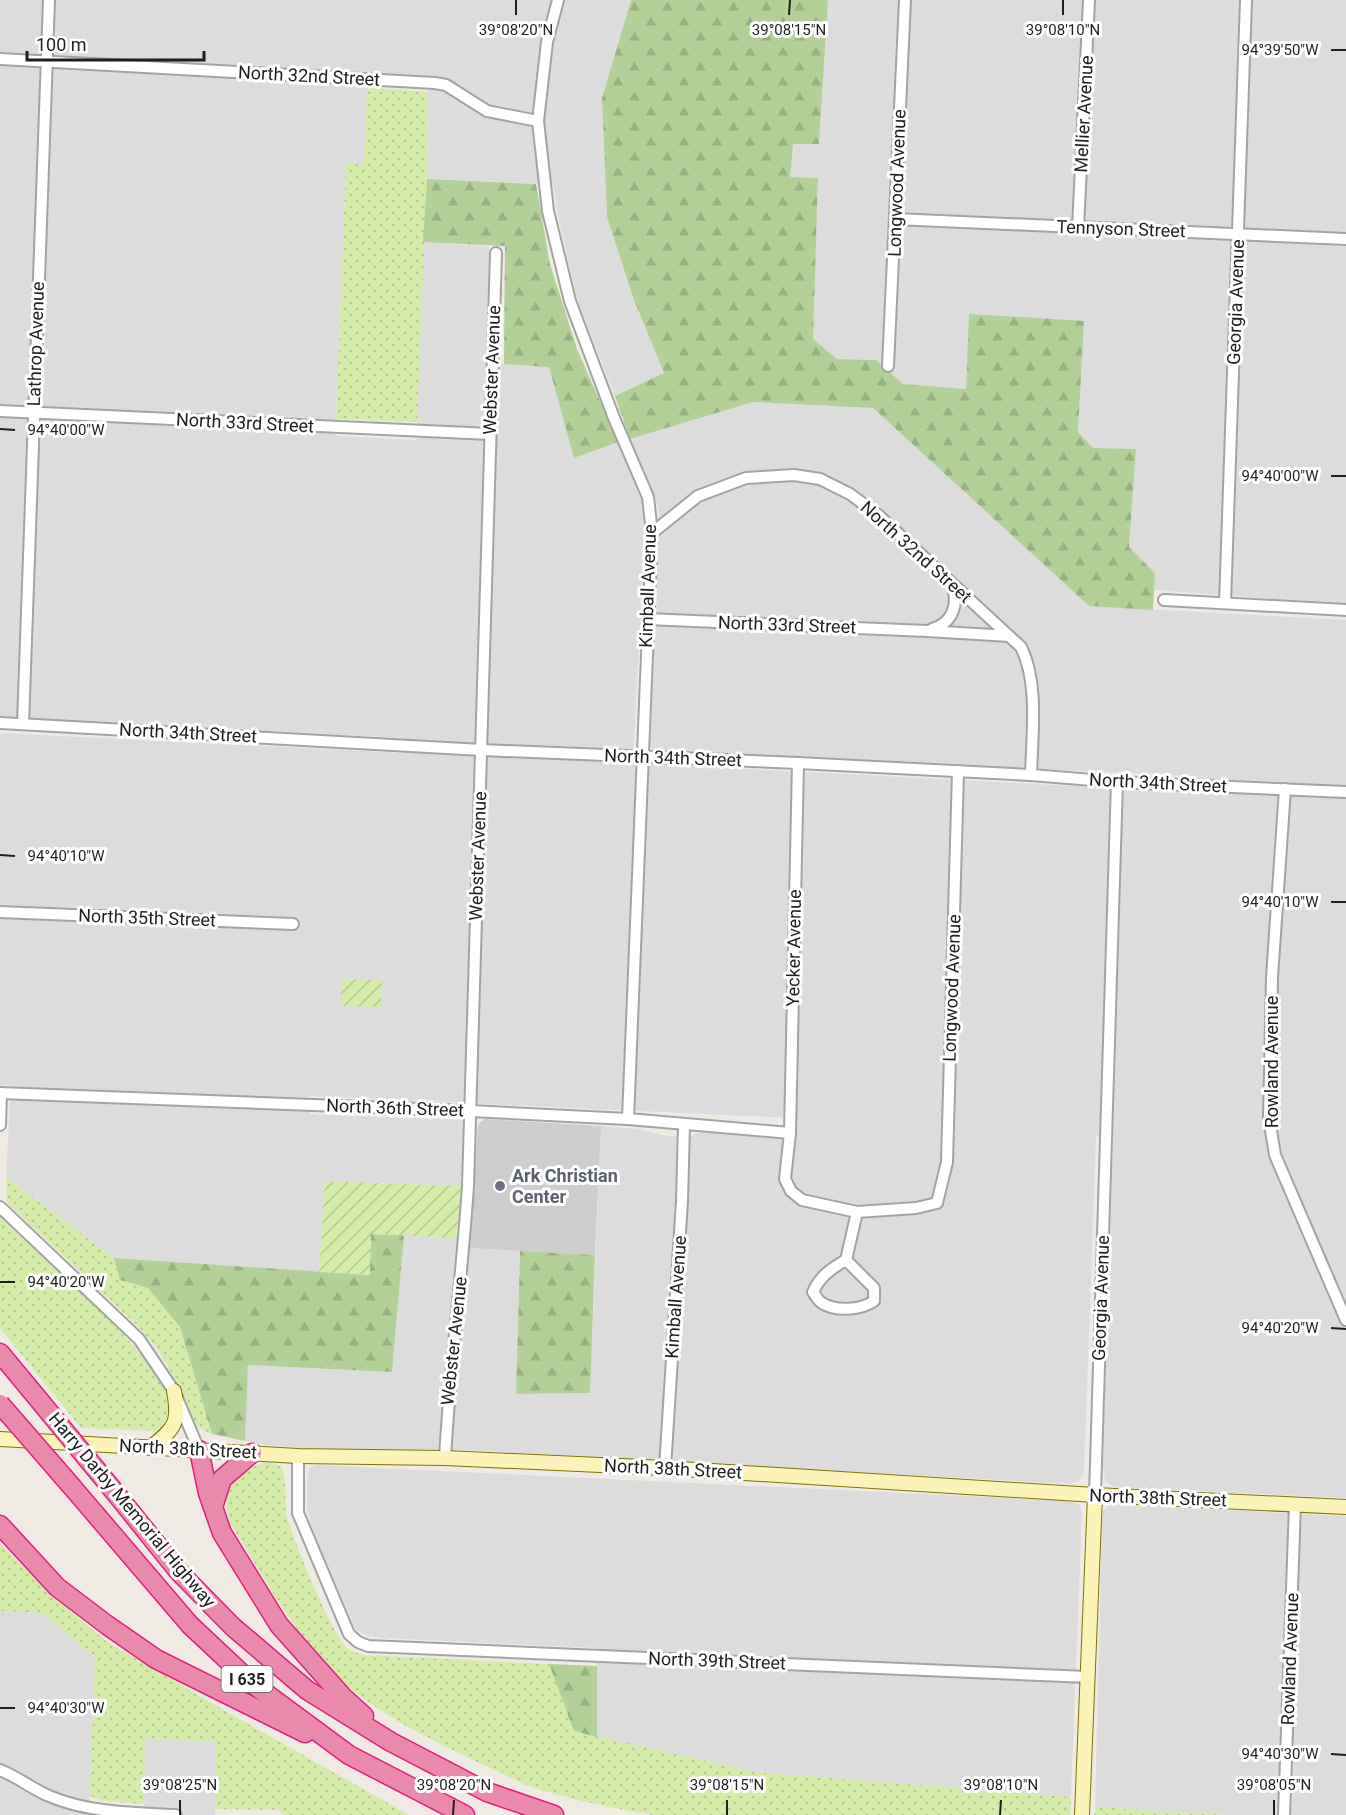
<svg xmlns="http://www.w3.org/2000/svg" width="1346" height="1815" font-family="Roboto,sans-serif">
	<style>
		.residential { fill: #dddcdc }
		.religious { fill: #cdcdcd }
		.grass { fill: url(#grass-dots) }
		.forest { fill: url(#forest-firs) }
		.garden { fill: url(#garden-furrows) }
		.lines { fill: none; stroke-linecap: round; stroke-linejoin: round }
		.street-casing { stroke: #a3a3a3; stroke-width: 14 }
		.secondary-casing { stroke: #7a7302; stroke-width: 16 }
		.highway-casing { stroke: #e02081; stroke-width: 21 }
		.street { stroke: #fff; stroke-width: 10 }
		.secondary { stroke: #fbf3b8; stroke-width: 14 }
		.highway { stroke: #e98aac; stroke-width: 18 }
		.highway-bridge-casing { stroke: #e02081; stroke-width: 21; stroke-linecap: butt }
		.highway-bridge { stroke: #e98aac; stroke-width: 18 }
		.ticks { fill: none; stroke: #1f1f1f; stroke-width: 2 }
		.worship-dot { fill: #6b7280; stroke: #fff; stroke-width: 2 }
		.labels { text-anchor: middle; stroke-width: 6; stroke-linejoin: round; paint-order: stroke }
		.shield { fill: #fff; stroke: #626262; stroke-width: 1.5 }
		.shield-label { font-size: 16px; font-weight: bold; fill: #1f1f1f }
		.street-label { font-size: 18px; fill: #1f1f1f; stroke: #fff }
		.worship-label { font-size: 18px; font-weight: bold; fill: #5b616d; stroke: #fff; text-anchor: start }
		.ticks-label { font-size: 15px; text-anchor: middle; fill: #1f1f1f; stroke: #fff; stroke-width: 6; stroke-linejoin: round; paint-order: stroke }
	</style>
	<defs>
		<pattern id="grass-dots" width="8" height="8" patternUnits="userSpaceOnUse" patternTransform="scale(1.5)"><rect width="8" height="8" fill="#d5eba9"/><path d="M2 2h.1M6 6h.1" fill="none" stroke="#b6c991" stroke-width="1.8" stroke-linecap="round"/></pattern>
		<pattern id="forest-firs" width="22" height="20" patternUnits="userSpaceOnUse" patternTransform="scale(1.5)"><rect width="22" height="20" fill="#b2d098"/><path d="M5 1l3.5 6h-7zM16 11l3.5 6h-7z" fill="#99b283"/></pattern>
		<pattern id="garden-furrows" width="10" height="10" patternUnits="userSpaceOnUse" patternTransform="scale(1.5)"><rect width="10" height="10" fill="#d5eba9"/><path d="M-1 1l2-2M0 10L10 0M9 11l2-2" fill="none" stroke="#b6c991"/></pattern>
	</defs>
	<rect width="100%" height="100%" fill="#f0eae5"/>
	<!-- residential -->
	<g class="residential">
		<polygon points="0,0 631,0 602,98 607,217 634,300 664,373 615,396 577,299 557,212 553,184 427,179 428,77 368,73 364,165 346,163 335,436 416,440 423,242 489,246 486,363 549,366 574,458 618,442 643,499 645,522 633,763 1191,792 1190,776 658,752 652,749 648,740 659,542 659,512 655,496 630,439 753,402 873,408 1089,606 1346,620 1346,1498 1114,1487 1105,1481 1103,1465 1113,1137 1096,1136 1084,1473 1079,1481 1069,1484 468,1450 305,1448 264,1445 245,1441 248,1365 392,1372 404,1235 459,1238 470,1248 520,1251 516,1394 590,1393 601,1126 639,1129 667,1136 692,1136 702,1131 793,1132 794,1118 309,1096 310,1114 463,1120 461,1186 325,1181 319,1272 114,1258 6,1177 11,1085 0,1085 0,733 403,753 405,738 0,717"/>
		<polygon points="828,0 1346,0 1346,604 1154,590 1155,573 1129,547 1136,449 1093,448 1078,432 1084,321 966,389 903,384 876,360 837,359 813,339 818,178 790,177 793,143 819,144"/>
		<polygon points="317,1465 1069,1501 1079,1504 1082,1513 1071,1797 754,1772 597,1737 597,1648 383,1638 368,1636 356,1630 313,1532 307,1508 307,1479 309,1468"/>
		<polygon points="1110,1504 1346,1516 1346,1815 1229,1815 1095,1807 1102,1521 1103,1511"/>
		<polygon points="0,1611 42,1613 95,1657 89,1815 0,1815"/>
		<polygon points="145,1738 217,1742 215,1815 144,1815"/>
	</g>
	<!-- religious -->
	<polygon class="religious" points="485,1119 601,1126 595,1255 470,1248 478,1124"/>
	<!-- grass -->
	<g class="grass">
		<polygon points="367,87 428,92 427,179 417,422 336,419 346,163 364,165"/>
		<polygon points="6,1177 114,1258 120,1280 148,1288 180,1327 212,1434 199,1428 191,1419 179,1386 158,1350 138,1326 7,1203"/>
		<path d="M0,1218C36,1251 165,1360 170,1404C171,1416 164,1424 156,1431L81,1428L0,1328Z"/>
		<path d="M266,1462L281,1466C288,1480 284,1496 286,1512C289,1532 333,1636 347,1648C351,1651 358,1653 364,1655L549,1664L574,1731L754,1772L1071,1797L1070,1815H652C614,1808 577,1801 541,1790C525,1786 510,1777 495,1770C442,1746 369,1711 329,1669C289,1625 261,1573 230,1522C219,1486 232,1473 266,1462Z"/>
		<polygon points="0,1544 54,1597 106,1641 229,1713 409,1815 283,1815 279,1810 215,1809 216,1742 145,1738 144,1804 103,1801 90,1796 95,1657 42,1613 0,1611"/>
		<polygon points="1095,1807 1229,1815 1094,1815"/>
	</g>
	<!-- forest -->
	<g class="forest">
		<polygon points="631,0 828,0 819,144 793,144 790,177 818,178 813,339 837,359 876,360 903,384 966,389 969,314 1084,321 1078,432 1093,448 1136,449 1129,547 1155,573 1153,610 1089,606 873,408 753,402 630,439 615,396 664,373 634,300 607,217 602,98"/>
		<polygon points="427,179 536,184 550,264 577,349 618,442 574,458 549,367 504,364 505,246 423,242"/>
		<polygon points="371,1234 404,1235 392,1372 248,1365 245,1441 212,1434 180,1327 148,1288 120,1280 114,1258 369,1275"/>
		<polygon points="520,1251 595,1255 590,1393 516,1394"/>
		<polygon points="549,1664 597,1666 597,1737 574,1731"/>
	</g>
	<!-- garden -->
	<g class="garden">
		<polygon points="341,979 382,980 381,1007 341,1006"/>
		<polygon points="325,1181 461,1186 459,1238 371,1234 370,1275 319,1272"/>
	</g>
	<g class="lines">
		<!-- street casing -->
		<g class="street-casing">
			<g id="street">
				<polyline points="558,0 547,42 538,121 548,211 570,301 614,418 648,497 652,533 628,1119"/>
				<polyline points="0,59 435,83 446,85 487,111 538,121"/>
				<polyline points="895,219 1346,239"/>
				<polyline points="1078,228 1089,0"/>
				<polyline points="888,366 905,0"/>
				<polyline points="0,411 490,434"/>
				<path d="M652,533L698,496L746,478L794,475L820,479L850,494L877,514L1021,647C1039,683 1032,735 1031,775"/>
				<polyline points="1164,600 1346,610"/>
				<polyline points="1225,603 1246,0"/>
				<polyline points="647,619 927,631 1009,636"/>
				<path d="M932,629C953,623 960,603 951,583"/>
				<polyline points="0,723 482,750 798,763 1031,775 1117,782 1346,792"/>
				<polyline points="23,724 49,0"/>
				<polyline points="798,763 790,1133 785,1179 791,1191 802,1200 857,1212 916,1208 937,1203 947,1162 958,771"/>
				<polyline points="1285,789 1272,977 1269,1118 1275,1155 1346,1320"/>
				<polyline points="0,912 293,924"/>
				<polyline points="0,1093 471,1111 628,1119 790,1133"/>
				<polyline points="0,1125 1,1093"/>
				<polyline points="0,1207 139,1339 174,1391 199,1450"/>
				<path d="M846,1260L874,1288V1301C861,1310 836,1312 822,1303C818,1301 816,1296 813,1292C820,1276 832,1268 846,1260Z"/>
				<polyline points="846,1260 857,1212"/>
				<polyline points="298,1456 298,1513 349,1634 358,1642 368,1646 1088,1677"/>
				<path d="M445,1458C450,1367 462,1276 468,1186L496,253"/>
				<polyline points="665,1468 682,1201 684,1125"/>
				<polyline points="1095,1495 1117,782"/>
				<path d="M0,1770C18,1777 32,1789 49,1796C89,1813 134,1813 176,1815"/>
				<polyline points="1284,1815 1295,1504"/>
			</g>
		</g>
		<!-- secondary casing -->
		<g class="secondary-casing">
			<g id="secondary">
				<polyline points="0,1439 298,1456 445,1458 665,1468 1095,1495 1346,1507"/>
				<path d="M150,1448C175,1428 180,1423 174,1391"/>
				<polyline points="1082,1815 1095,1495"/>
			</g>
		</g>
		<!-- highway casing -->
		<g class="highway-casing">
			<g id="highway">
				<polyline points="0,1353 39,1400"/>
				<polyline points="199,1450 208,1493 222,1533 279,1625 343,1697 364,1716"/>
				<polyline points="73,1488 190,1625 253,1684 349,1755 465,1815"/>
				<polyline points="113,1490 179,1572 233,1627 307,1690 391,1742 487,1792 554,1815"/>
				<polyline points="213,1507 222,1479 252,1453"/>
				<polyline points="0,1525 57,1587 107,1625 156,1659 305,1733"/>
			</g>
		</g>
		<!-- street -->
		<use href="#street" class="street"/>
		<!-- secondary -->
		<use href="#secondary" class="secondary"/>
		<!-- highway -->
		<use href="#highway" class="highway"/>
		<!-- highway-bridge casing -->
		<g class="highway-bridge-casing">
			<g id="highway-bridge">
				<polyline points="39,1400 113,1490"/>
				<polyline points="0,1404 73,1488"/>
			</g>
		</g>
		<!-- highway-bridge -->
		<use href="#highway-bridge" class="highway-bridge"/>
	</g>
	<!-- ticks -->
	<path class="ticks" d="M516,15V0M789,15L790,0M1063,15V0M1331,50H1346M0,429L15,430M1331,476H1346M0,855L15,856M1331,902H1346M0,1282H15M1331,1328L1346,1329M0,1708H15M1331,1754L1346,1755M180,1815V1800M453,1815L454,1800M727,1815V1800M1000,1815L1001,1800M1274,1815V1800"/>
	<!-- markers -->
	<circle class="worship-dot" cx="500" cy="1186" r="6"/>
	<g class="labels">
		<!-- shield labels -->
		<rect class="shield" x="221.5" y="1666" width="51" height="26" rx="4.5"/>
		<g class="shield-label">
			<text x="247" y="1685">I 635</text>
		</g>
		<!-- street labels -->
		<g class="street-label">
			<text transform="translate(309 76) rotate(3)" y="6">North 32nd Street</text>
			<text transform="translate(1084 114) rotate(-87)" y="6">Mellier Avenue</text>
			<text transform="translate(897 183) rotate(-88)" y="6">Longwood Avenue</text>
			<text transform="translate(1121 229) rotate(2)" y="6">Tennyson Street</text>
			<text transform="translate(1236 302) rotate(-88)" y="6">Georgia Avenue</text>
			<text transform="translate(36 344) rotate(-88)" y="6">Lathrop Avenue</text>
			<text transform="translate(492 370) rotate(-88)" y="6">Webster Avenue</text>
			<text transform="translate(245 423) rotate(3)" y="6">North 33rd Street</text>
			<text transform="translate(916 552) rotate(42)" y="6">North 32nd Street</text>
			<text transform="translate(648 586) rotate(-88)" y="6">Kimball Avenue</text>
			<text transform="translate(787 625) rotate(2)" y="6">North 33rd Street</text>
			<text transform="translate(188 733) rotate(3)" y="6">North 34th Street</text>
			<text transform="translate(673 758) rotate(2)" y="6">North 34th Street</text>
			<text transform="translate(1158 783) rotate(3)" y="6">North 34th Street</text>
			<text transform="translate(478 856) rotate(-88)" y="6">Webster Avenue</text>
			<text transform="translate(147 918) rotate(2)" y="6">North 35th Street</text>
			<text transform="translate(794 948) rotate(-89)" y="6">Yecker Avenue</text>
			<text transform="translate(952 988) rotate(-88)" y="6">Longwood Avenue</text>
			<text transform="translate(1272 1062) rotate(-90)" y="6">Rowland Avenue</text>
			<text transform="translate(395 1108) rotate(2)" y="6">North 36th Street</text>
			<text transform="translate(676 1297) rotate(-86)" y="6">Kimball Avenue</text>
			<text transform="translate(1101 1298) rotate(-88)" y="6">Georgia Avenue</text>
			<text transform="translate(454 1341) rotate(-84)" y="6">Webster Avenue</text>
			<text transform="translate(188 1449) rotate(3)" y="6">North 38th Street</text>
			<text transform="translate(673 1469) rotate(3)" y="6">North 38th Street</text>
			<text transform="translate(1158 1498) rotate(2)" y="6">North 38th Street</text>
			<text transform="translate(132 1510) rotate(50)" y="6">Harry Darby Memorial Highway</text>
			<text transform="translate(1290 1659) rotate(-88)" y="6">Rowland Avenue</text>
			<text transform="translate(717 1661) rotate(2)" y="6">North 39th Street</text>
		</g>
		<!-- worship labels -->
		<g class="worship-label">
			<text x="512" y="1182">Ark Christian<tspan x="512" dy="21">Center</tspan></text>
		</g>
	</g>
	<g class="ticks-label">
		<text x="516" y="35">39°08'20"N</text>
		<text x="789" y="35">39°08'15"N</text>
		<text x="1063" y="35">39°08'10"N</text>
		<text x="1280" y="55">94°39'50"W</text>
		<text x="66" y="435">94°40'00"W</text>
		<text x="1280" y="481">94°40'00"W</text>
		<text x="66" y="861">94°40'10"W</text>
		<text x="1280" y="907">94°40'10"W</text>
		<text x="66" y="1287">94°40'20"W</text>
		<text x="1280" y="1333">94°40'20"W</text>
		<text x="66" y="1713">94°40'30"W</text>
		<text x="1280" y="1759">94°40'30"W</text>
		<text x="180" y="1790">39°08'25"N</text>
		<text x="454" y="1790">39°08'20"N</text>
		<text x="727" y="1790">39°08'15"N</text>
		<text x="1001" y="1790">39°08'10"N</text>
		<text x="1274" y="1790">39°08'05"N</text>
	</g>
	<!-- scale -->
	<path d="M27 51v9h177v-9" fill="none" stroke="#1f1f1f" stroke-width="3"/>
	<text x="36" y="51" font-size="18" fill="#1f1f1f" stroke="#ffffff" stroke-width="4.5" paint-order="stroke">100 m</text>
</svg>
